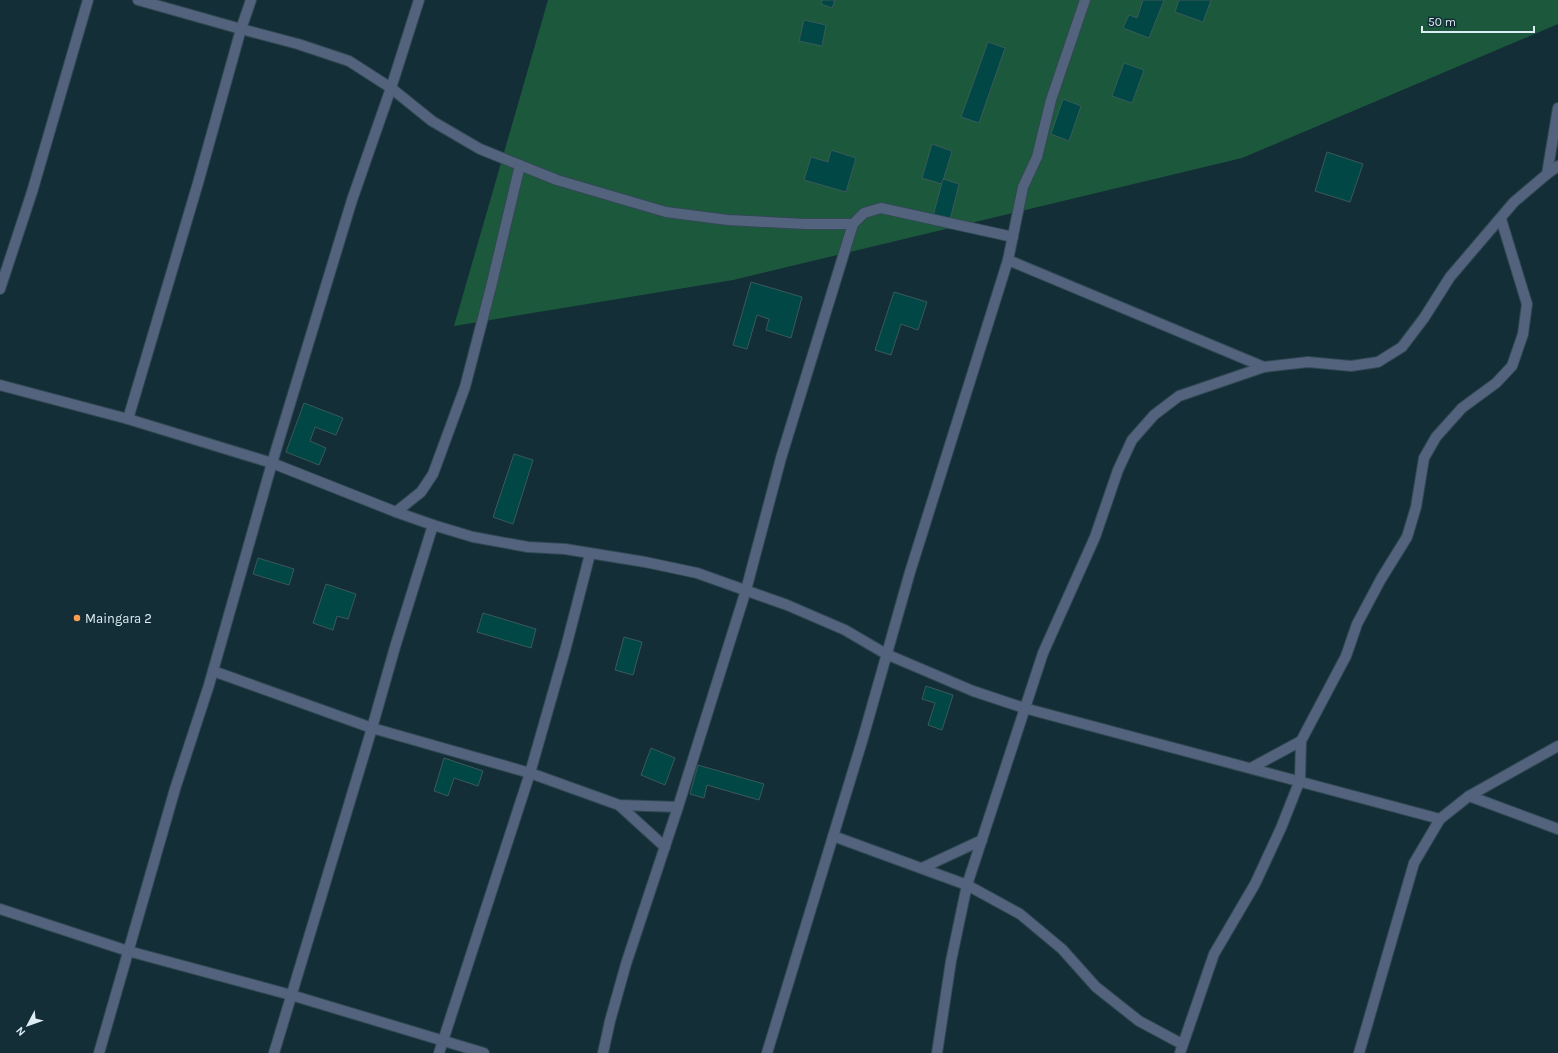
<svg xmlns="http://www.w3.org/2000/svg" width="1558" height="1053" font-family="Karla,sans-serif">
	<style>
		.green { fill: #1c593c }
		.building { fill: #004746; stroke: #3a5958 }
		.lines { fill: none; stroke-linecap: round; stroke-linejoin: round }
		.street-casing { stroke: #304952; stroke-width: 12 }
		.street { stroke: #53627d; stroke-width: 10 }
		.poi-dot { fill: #fc9d53; stroke: #142e38; stroke-width: 1.5 }
		.labels { text-anchor: middle; stroke-width: 3; stroke-linejoin: round; paint-order: stroke }
		.poi-label { font-size: 13px; fill: #deedf4; stroke: #142e38; text-anchor: start }
	</style>
	<rect width="100%" height="100%" fill="#142e38"/>
	<!-- green -->
	<polygon class="green" points="548,0 1558,0 1558,24 1242,158 733,280 454,326"/>
	<!-- building -->
	<g class="building">
		<polygon points="822,0 835,0 832,8 821,4"/>
		<polygon points="1143,0 1164,0 1149,38 1123,28 1129,15 1137,18"/>
		<polygon points="1179,0 1211,0 1203,22 1175,12"/>
		<polygon points="804,20 826,25 822,46 799,41"/>
		<polygon points="988,42 1005,48 979,123 961,117"/>
		<polygon points="1124,63 1144,70 1132,103 1112,96"/>
		<polygon points="1063,99 1081,106 1069,141 1051,134"/>
		<polygon points="932,144 952,151 942,184 922,178"/>
		<polygon points="831,150 856,158 846,192 804,180 811,157 828,162"/>
		<polygon points="1327,152 1363,164 1350,202 1315,191"/>
		<polygon points="943,179 959,184 950,220 933,216"/>
		<polygon points="751,282 802,297 791,338 766,330 769,319 757,315 747,349 733,345"/>
		<polygon points="894,292 927,302 918,330 901,324 891,355 875,350"/>
		<polygon points="304,403 343,418 336,435 315,427 310,441 326,448 319,465 286,452"/>
		<polygon points="514,454 533,460 513,524 493,517"/>
		<polygon points="258,558 294,569 289,585 253,574"/>
		<polygon points="326,584 356,594 348,619 337,616 333,630 313,623"/>
		<polygon points="483,613 536,629 531,648 477,632"/>
		<polygon points="624,637 642,642 633,675 615,670"/>
		<polygon points="926,686 953,695 942,730 928,725 935,703 922,699"/>
		<polygon points="651,748 675,758 665,785 641,775"/>
		<polygon points="444,758 483,771 478,786 454,778 448,796 434,791"/>
		<polygon points="698,765 764,784 759,800 707,785 704,798 690,794"/>
	</g>
	<g class="lines">
		<!-- street casing -->
		<g class="street-casing">
			<g id="street">
				<polyline points="138,0 241,29 298,44 349,61 391,88 432,121 480,149 557,180 666,212 728,220 805,224 853,224"/>
				<polyline points="1547,174 1558,108"/>
				<polyline points="1008,260 1264,367"/>
				<polyline points="0,289 32,192 88,0"/>
				<polyline points="0,385 128,419 272,463 396,512 433,525 473,537 528,547 565,549 645,562 697,573 787,605 845,630 886,654 973,691 1024,708 1440,819"/>
				<polyline points="128,419 198,183 241,29 251,0"/>
				<polyline points="396,512 421,492 433,474 465,387 491,287 520,165"/>
				<polyline points="213,671 372,728 530,773 619,805 678,807"/>
				<polyline points="1251,768 1301,741"/>
				<polyline points="1469,796 1558,829"/>
				<polyline points="619,805 665,847"/>
				<polyline points="833,836 967,885 1020,914 1062,949 1096,987 1139,1021 1182,1044"/>
				<polyline points="922,868 982,840"/>
				<polyline points="0,909 128,951 291,995 484,1053"/>
				<polyline points="99,1053 175,789 209,685 272,463 352,200 391,88 419,0"/>
				<polyline points="274,1053 372,728 395,647 433,525"/>
				<polyline points="439,1053 530,773 566,647 590,554"/>
				<polyline points="603,1053 610,1021 626,964 678,807 746,590 781,458 853,224 864,213 881,208 1013,237"/>
				<polyline points="767,1053 863,738 910,572 1008,260 1023,187 1037,157 1051,100 1085,0"/>
				<polyline points="937,1053 951,961 967,885 1043,653 1095,537 1118,470 1132,440 1154,415 1179,396 1264,367 1308,362 1351,366 1378,362 1402,347 1424,318 1450,277 1514,202 1547,174 1558,166"/>
				<polyline points="1180,1053 1214,954 1255,884 1281,828 1300,780 1301,741 1346,656 1357,624 1381,579 1407,537 1416,507 1424,458 1436,437 1462,408 1496,383 1512,366 1523,334 1527,304 1501,219"/>
				<polyline points="1359,1053 1414,863 1440,819 1469,796 1558,746"/>
			</g>
		</g>
		<!-- street -->
		<use href="#street" class="street"/>
	</g>
	<!-- markers -->
	<circle class="poi-dot" cx="77" cy="618" r="4"/>
	<g class="labels">
		<!-- poi labels -->
		<g class="poi-label">
			<text x="85" y="623">Maingara 2</text>
		</g>
	</g>
	<!-- north arrow -->
	<g transform="translate(28 1025) rotate(229)" stroke="#142e38" stroke-width="3" paint-order="stroke">
	<path d="M0-3L7 15L0 10L-7 15Z" fill="#deedf4"/>
	<text y="-6" font-size="11" font-weight="bold" text-anchor="middle" fill="#deedf4">N</text>
	</g>
	<!-- scale -->
	<path d="M1422 26v6h112v-6" fill="none" stroke="#deedf4" stroke-width="2"/>
	<text x="1428" y="26" font-size="12" fill="#deedf4" stroke="#142e38" stroke-width="3" paint-order="stroke">50 m</text>
</svg>
